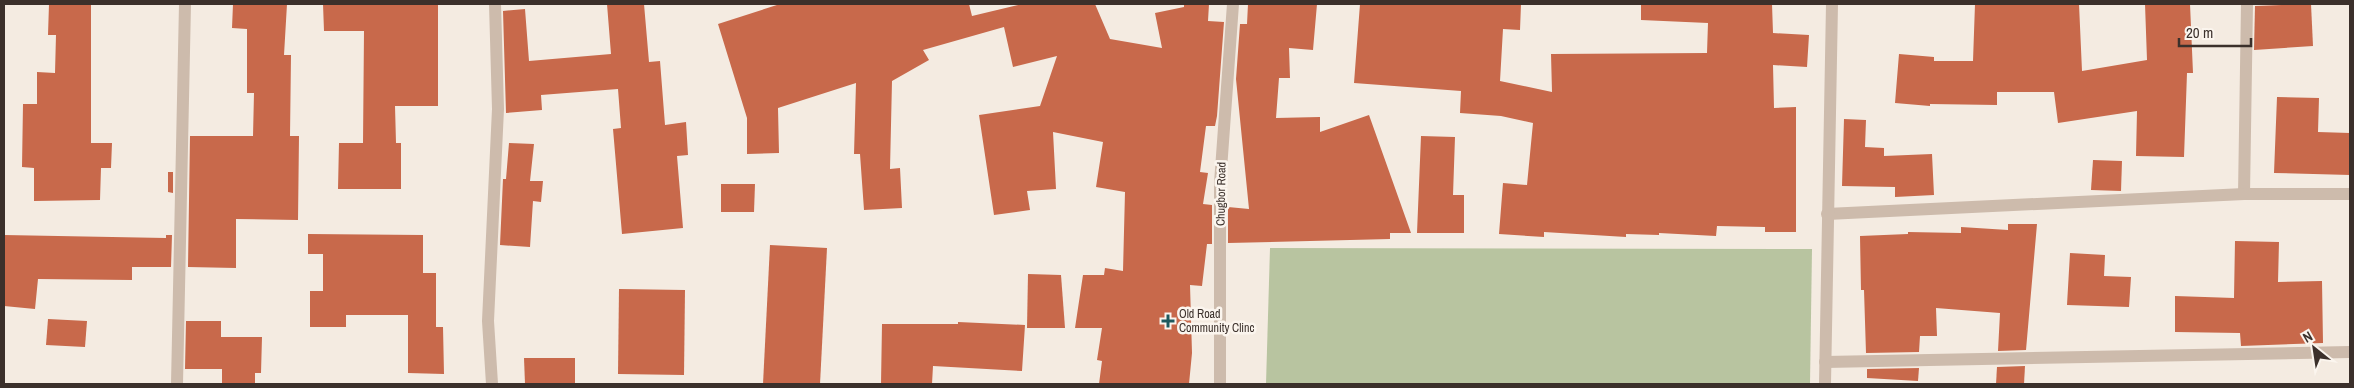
<svg xmlns="http://www.w3.org/2000/svg" width="2354" height="388" font-family="'Archivo Narrow',sans-serif">
	<style>
		.green { fill: #b8c4a0 }
		.building { fill: #c8694b }
		.lines { fill: none; stroke-linecap: round; stroke-linejoin: round }
		.street { stroke: #cdbbac; stroke-width: 12 }
		.poi-dot { fill: #1f5a5e; stroke: #fbf5ee; stroke-width: 2 }
		.labels { text-anchor: middle; stroke-width: 5; stroke-linejoin: round; paint-order: stroke }
		.street-label { font-size: 12px; fill: #3b302b; stroke: #fbf5ee }
		.poi-label { font-size: 12px; fill: #3b302b; stroke: #fbf5ee; text-anchor: start }
	</style>
	<rect width="100%" height="100%" fill="#f4ebe1"/>
	<!-- green -->
	<polygon class="green" points="1270,248 1812,249 1810,384 1266,384"/>
	<!-- building -->
	<g class="building">
		<polygon points="49,4 91,4 91,143 112,143 111,168 101,168 100,200 34,201 34,168 22,167 23,104 37,104 37,72 55,73 56,35 48,35"/>
		<polygon points="233,4 287,4 284,55 291,55 290,136 299,136 298,220 236,219 236,268 188,267 190,136 253,136 254,93 247,93 247,29 232,28"/>
		<polygon points="323,4 438,4 438,106 395,106 396,143 401,143 401,189 338,189 339,143 363,143 364,31 324,31"/>
		<polygon points="607,4 644,4 649,62 660,61 665,125 686,122 688,155 677,156 683,228 622,234 613,129 621,128 618,89 541,95 542,110 506,113 503,11 525,9 529,61 611,54"/>
		<polygon points="780,4 969,4 972,16 1022,4 1095,4 1110,39 1162,48 1155,13 1184,7 1184,4 1209,4 1208,21 1224,22 1217,116 1215,126 1206,126 1200,172 1208,173 1203,204 1212,205 1212,244 1207,244 1202,286 1190,285 1192,353 1189,384 1099,384 1102,361 1097,360 1102,328 1075,328 1083,275 1104,275 1105,268 1123,271 1125,192 1096,187 1103,142 1053,132 1056,189 1027,191 1030,210 994,215 979,115 1040,106 1057,56 1013,67 1004,27 923,50 929,60 892,81 890,169 900,168 902,208 864,210 860,154 854,154 856,83 778,108 779,153 747,154 747,118 718,24"/>
		<polygon points="1248,4 1317,4 1313,50 1289,48 1290,78 1279,78 1276,118 1320,117 1320,132 1369,115 1411,233 1390,233 1390,239 1228,243 1228,207 1249,209 1236,79 1240,24 1247,24"/>
		<polygon points="1360,4 1521,4 1520,30 1503,29 1500,81 1552,92 1551,54 1707,53 1708,23 1641,20 1641,4 1772,4 1773,33 1809,35 1807,67 1773,65 1774,108 1796,107 1796,232 1765,232 1765,227 1717,226 1716,236 1659,233 1659,235 1626,234 1626,237 1544,232 1544,237 1499,234 1503,183 1527,185 1533,123 1501,116 1460,113 1461,91 1354,83"/>
		<polygon points="1975,4 2079,4 2082,71 2147,60 2145,4 2190,4 2193,73 2187,73 2184,157 2136,156 2137,111 2058,123 2054,92 1997,92 1997,105 1930,104 1930,106 1895,103 1899,54 1934,57 1934,61 1973,61"/>
		<polygon points="2311,4 2313,46 2254,50 2255,6"/>
		<polygon points="2277,97 2319,98 2318,132 2350,133 2350,175 2274,173"/>
		<polygon points="1844,119 1866,120 1865,147 1884,148 1884,156 1932,154 1934,195 1895,197 1895,187 1842,186"/>
		<polygon points="1421,136 1455,137 1453,195 1464,195 1464,233 1417,233"/>
		<polygon points="509,143 534,144 530,181 543,181 541,202 533,201 530,247 500,245 503,179 506,179"/>
		<polygon points="2093,160 2122,161 2121,191 2091,190"/>
		<polygon points="168,172 173,172 173,193 168,192"/>
		<polygon points="721,184 755,184 754,212 721,212"/>
		<polygon points="2008,224 2037,224 2026,350 1998,351 2000,313 1936,308 1937,336 1920,336 1919,352 1866,353 1864,290 1861,290 1860,236 1908,234 1908,232 1961,233 1961,227 2008,230"/>
		<polygon points="308,234 423,235 423,273 436,273 436,327 443,327 444,374 408,373 408,315 346,315 346,327 310,327 310,291 323,291 323,254 308,254"/>
		<polygon points="4,235 166,238 166,235 172,235 171,267 132,267 132,280 38,279 35,309 4,306"/>
		<polygon points="2235,241 2279,242 2278,282 2322,281 2323,343 2241,346 2240,333 2175,332 2175,296 2234,298"/>
		<polygon points="770,245 827,248 820,384 763,384"/>
		<polygon points="2070,253 2105,255 2104,276 2131,277 2129,307 2067,305"/>
		<polygon points="1028,274 1061,275 1065,328 1027,328"/>
		<polygon points="619,289 685,290 684,375 618,374"/>
		<polygon points="48,319 87,321 85,347 46,345"/>
		<polygon points="186,321 221,321 221,337 262,337 261,373 255,373 255,384 222,384 222,369 185,369"/>
		<polygon points="958,322 1025,325 1022,371 933,366 932,384 881,384 882,324 958,324"/>
		<polygon points="524,358 575,358 575,384 525,384"/>
		<polygon points="2025,366 2024,384 1996,384 1997,367"/>
		<polygon points="1919,368 1918,381 1867,378 1867,369"/>
	</g>
	<g class="lines">
		<!-- street -->
		<g class="street">
			<polyline points="2244,194 2247,4"/>
			<polyline points="1827,214 2244,194 2350,194"/>
			<polyline points="1825,362 2350,352"/>
			<polyline points="177,384 185,4"/>
			<polyline points="492,384 488,321 498,109 495,4"/>
			<polyline points="1220,384 1220,183 1233,4"/>
			<polyline points="1825,384 1832,4"/>
		</g>
	</g>
	<!-- markers -->
	<path class="poi-dot" d="M1165.5 313.5h5v5h5v5h-5v5h-5v-5h-5v-5h5z"/>
	<g class="labels">
		<!-- street labels -->
		<g class="street-label">
			<text transform="translate(1221 194) rotate(-89)" y="4">Chugbor Road</text>
		</g>
		<!-- poi labels -->
		<g class="poi-label">
			<text x="1179" y="318">Old Road<tspan x="1179" dy="14">Community Clinc</tspan></text>
		</g>
	</g>
	<!-- border -->
	<rect width="2354" height="388" fill="none" stroke="#3b302b" stroke-width="10"/>
	<!-- north arrow -->
	<g transform="translate(2314 348) rotate(330)" stroke="#fbf5ee" stroke-width="4" paint-order="stroke">
	<path d="M0-4L9 19L0 12L-9 19Z" fill="#3b302b"/>
	<text y="-8" font-size="14" font-weight="bold" text-anchor="middle" fill="#3b302b">N</text>
	</g>
	<!-- scale -->
	<path d="M2179 38v8h72v-8" fill="none" stroke="#3b302b" stroke-width="2.5"/>
	<text x="2186" y="38" font-size="15" fill="#3b302b" stroke="#fbf5ee" stroke-width="4" paint-order="stroke">20 m</text>
</svg>
